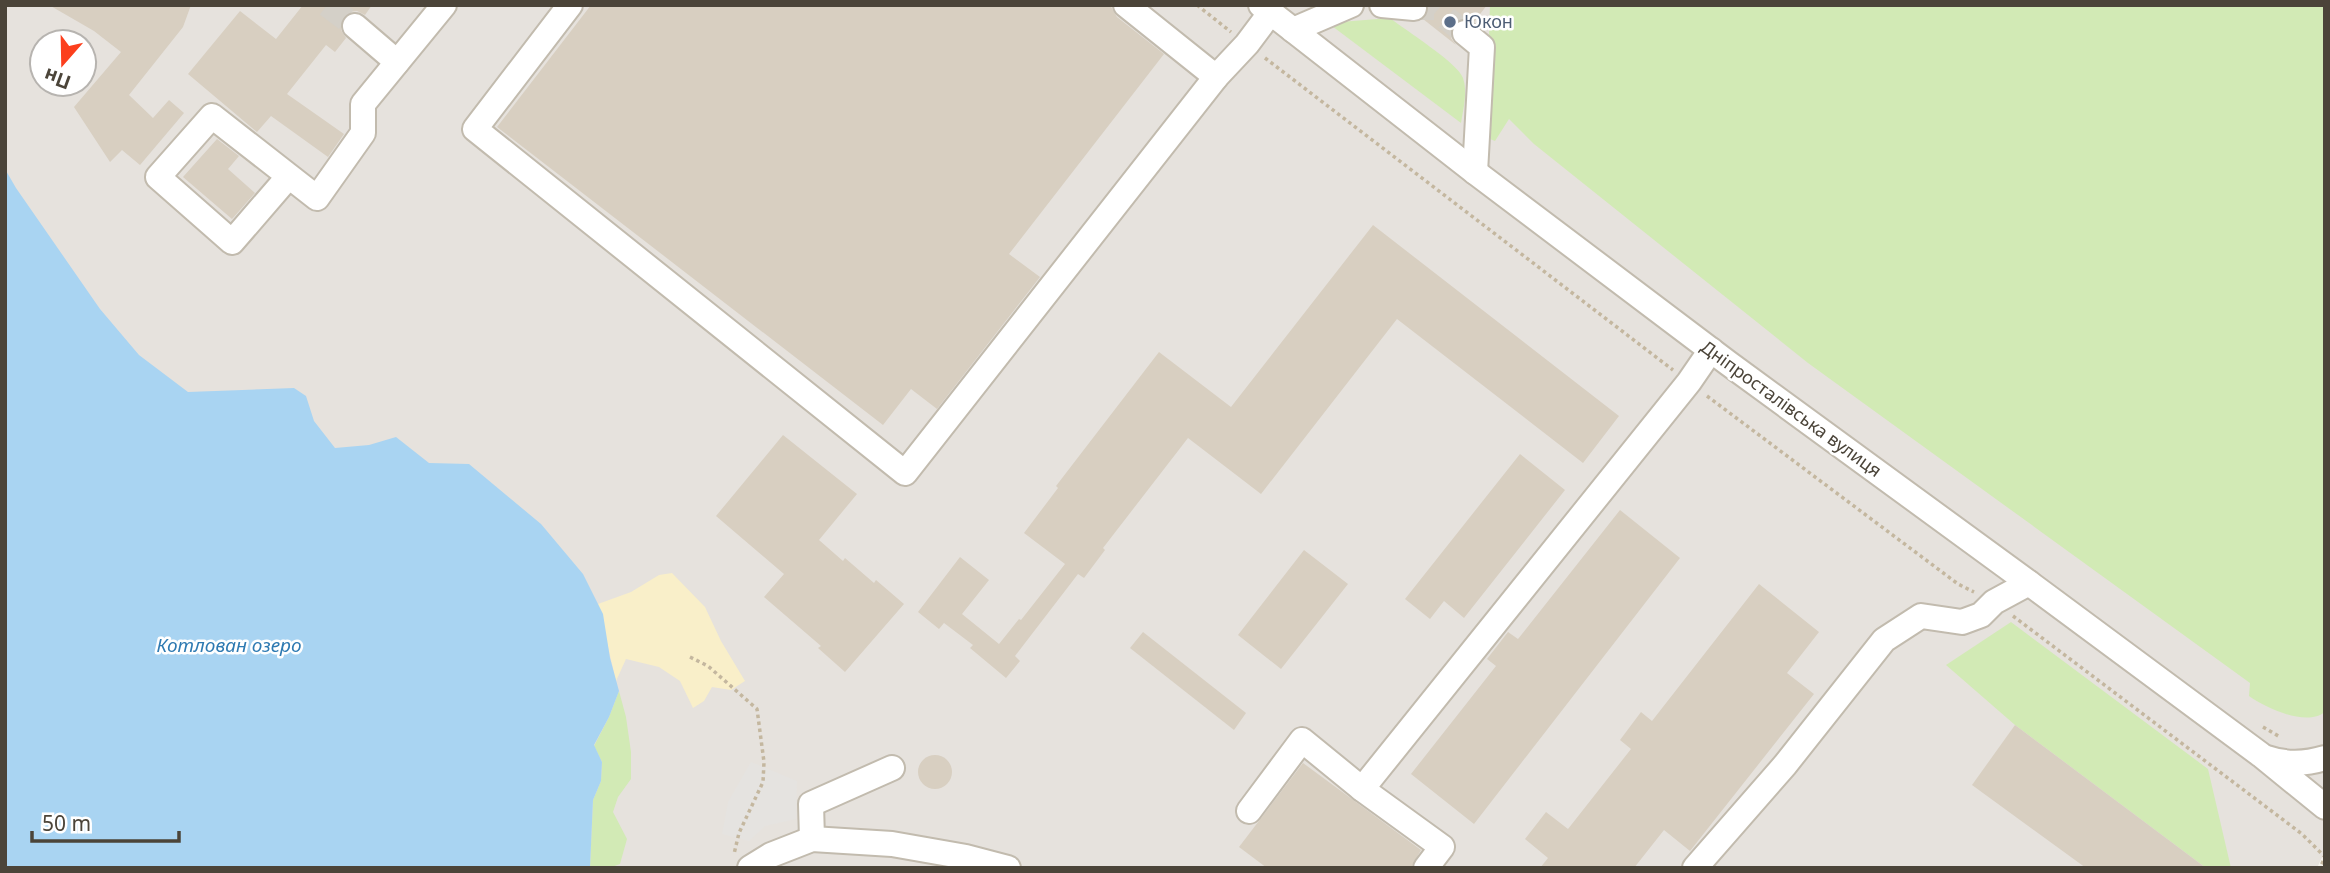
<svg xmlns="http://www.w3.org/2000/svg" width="2330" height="873" font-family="'Noto Sans',sans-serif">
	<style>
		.industrial { fill: #e6e2dd; fill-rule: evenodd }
		.green { fill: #d2eab5 }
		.sand { fill: #f9efc9 }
		.parking { fill: #e5e3e0 }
		.water { fill: #a9d4f2 }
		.building { fill: #d8cfc1 }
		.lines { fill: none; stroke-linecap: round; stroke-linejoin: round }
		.minor-tunnel { stroke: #d4d0c8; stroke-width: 24; stroke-dasharray: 24 12; stroke-linecap: butt }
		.minor-casing { stroke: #c2bbae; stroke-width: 28 }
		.path { stroke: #c4b79f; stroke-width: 3.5; stroke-dasharray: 3.5 3.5; stroke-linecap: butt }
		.minor { stroke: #fff; stroke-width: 24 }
		.service-dot { fill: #5c6f8a; stroke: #fff; stroke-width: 2.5 }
		.labels { text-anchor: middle; stroke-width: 5; stroke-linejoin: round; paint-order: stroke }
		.service-label { font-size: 18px; fill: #4e5e75; stroke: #fff; text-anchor: start }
		.street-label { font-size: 18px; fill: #4b4439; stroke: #fff }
		.water-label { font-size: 19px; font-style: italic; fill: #2e7ab2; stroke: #fff }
	</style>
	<rect width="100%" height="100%" fill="#f6f3ec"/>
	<!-- industrial -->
	<path class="industrial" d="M5,5H2325V851L2317,868H5ZM42,42H84V84H42Z"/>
	<!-- green -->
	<g class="green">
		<path d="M1490,5H2325V712C2306,727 2266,708 2249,696L2250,683L1808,363L1534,144L1509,119L1495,141L1485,137Z"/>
		<path d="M1390,18C1405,30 1458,63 1463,78C1468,92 1463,110 1461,123L1328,23Z"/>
		<polygon points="2011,622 2208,769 2231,868 2206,868 2015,725 1946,665"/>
		<polygon points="619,691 626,717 631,752 631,779 618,797 613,812 627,839 620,864 609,868 590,868 593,800 601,781 602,762 594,746 609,717"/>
	</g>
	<!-- sand -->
	<polygon class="sand" points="672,573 705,607 721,641 745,681 731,690 712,687 704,701 693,708 680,681 659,667 626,659 616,681 598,604 631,592 659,575"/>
	<!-- parking -->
	<polygon class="parking" points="751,762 797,781 796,819 765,826 749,841 722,834 728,802"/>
	<!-- water -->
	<polygon class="water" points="5,169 16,188 100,309 139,355 188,392 294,388 306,396 314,421 335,448 369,445 396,437 429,463 469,464 541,524 583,574 603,614 610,658 619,691 609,717 594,745 602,762 601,781 593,800 590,868 5,868"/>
	<!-- building -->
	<g class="building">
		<polygon points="49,5 191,5 183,27 129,95 153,118 169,100 184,113 140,165 122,150 110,162 74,107 121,52 94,31"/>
		<polygon points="303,5 372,5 365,15 357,11 349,12 344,16 341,23 341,30 346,38 335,52 326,45 287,94 344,134 328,157 271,116 257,132 188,74 240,11 276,39"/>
		<polygon points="591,5 1110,5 1117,17 1164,54 1009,254 1040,277 937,409 911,389 883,425 497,127"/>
		<polygon points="1428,5 1487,5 1474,22 1468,19 1460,19 1453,24 1451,30 1451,38 1456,45 1423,19 1429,10"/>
		<polygon points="217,139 239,156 228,169 255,193 232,219 183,177"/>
		<polygon points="1373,225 1619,416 1583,463 1397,319 1261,494 1188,438 1103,548 1105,550 1084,578 1078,574 1015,656 1020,661 1006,678 970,648 973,645 944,623 939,629 918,612 960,557 989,580 962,614 999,644 1019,619 1021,620 1065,564 1024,533 1058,488 1056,486 1159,352 1231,407"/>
		<polygon points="783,435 857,494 819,540 843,561 845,558 874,583 876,580 904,604 845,672 818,648 821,646 764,597 784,574 716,516"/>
		<polygon points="1520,454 1565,490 1464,618 1444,601 1430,619 1405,599"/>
		<polygon points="1620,510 1680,558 1474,824 1411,774 1496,666 1487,659 1508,632 1518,639"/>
		<polygon points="1304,550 1348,584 1281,669 1238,635"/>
		<polygon points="1759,584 1819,632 1787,673 1814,694 1690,851 1664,830 1634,868 1540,868 1548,858 1525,839 1546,812 1568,829 1631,749 1620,740 1641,712 1652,721"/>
		<polygon points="1143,632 1246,713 1234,730 1130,648"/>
		<polygon points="2015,725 2206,868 2086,868 1972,785"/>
		<circle cx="935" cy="772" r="17"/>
		<polygon points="1303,763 1421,850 1411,868 1267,868 1239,847"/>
	</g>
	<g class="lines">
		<!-- minor-tunnel -->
		<g class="minor-tunnel">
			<polyline points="327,5 355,26"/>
			<polyline points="1414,8 1434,8 1465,33"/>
		</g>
		<!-- minor casing -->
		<g class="minor-casing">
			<g id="minor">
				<polyline points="570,5 475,129 905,473 1216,77"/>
				<polyline points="1126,5 1216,77 1247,44 1271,12"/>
				<polyline points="1261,5 1475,172 1728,363 2029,583 2261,755 2325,807"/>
				<polyline points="1382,5 1414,8"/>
				<polyline points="355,26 397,62"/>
				<polyline points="1293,30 1351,5"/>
				<polyline points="1465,33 1482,47 1475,172"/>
				<polyline points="289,176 232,242 158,177 212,116 317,198 363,133 363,104 444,5"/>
				<path d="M2267,758C2287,765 2305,764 2325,758"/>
				<polyline points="1362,789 1689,382 1711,350"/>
				<polyline points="1249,811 1302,740 1362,789 1442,847 1426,868"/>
				<polyline points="812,839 811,804 892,768"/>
				<polyline points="750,868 771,855 812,839 892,844 966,857 1008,868"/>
				<polyline points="1695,868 1785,765 1884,640 1921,616 1962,622 1981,615 1994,602 2029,583"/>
			</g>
		</g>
		<!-- path -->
		<g class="path">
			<polyline points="1197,5 1231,32"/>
			<polyline points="1265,58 1673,370"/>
			<polyline points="1707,396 1958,584 1974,592"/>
			<polyline points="2013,616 2302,834 2325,857 2320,868"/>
			<polyline points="690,657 708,666 757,709 764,762 763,782 739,833 734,854"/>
			<polyline points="2263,727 2280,737"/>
		</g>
		<!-- minor -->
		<use href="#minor" class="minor"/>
	</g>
	<!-- markers -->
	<circle class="service-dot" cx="1450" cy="22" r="7"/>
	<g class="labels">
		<!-- service labels -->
		<g class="service-label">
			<text x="1464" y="28">Юкон</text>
		</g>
		<!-- street labels -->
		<g class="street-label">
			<text transform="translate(1791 409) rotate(36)" y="6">Дніпросталівська вулиця</text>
		</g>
		<!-- water labels -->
		<g class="water-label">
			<text x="229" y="652">Котлован озеро</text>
		</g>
	</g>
	<!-- border -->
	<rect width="2330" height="873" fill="none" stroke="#4b4439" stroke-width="14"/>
	<!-- north arrow -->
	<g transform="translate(63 63) rotate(200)"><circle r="33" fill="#ffffff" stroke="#b7b4b0" stroke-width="2"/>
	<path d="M0-5L12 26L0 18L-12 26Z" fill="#fc3f1d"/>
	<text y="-10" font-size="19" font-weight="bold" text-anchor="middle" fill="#4b4439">Пн</text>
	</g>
	<!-- scale -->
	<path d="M32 831v10h147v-10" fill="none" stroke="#4b4439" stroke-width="3.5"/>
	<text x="42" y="831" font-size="21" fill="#4b4439" stroke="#ffffff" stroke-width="5" paint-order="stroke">50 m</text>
</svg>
